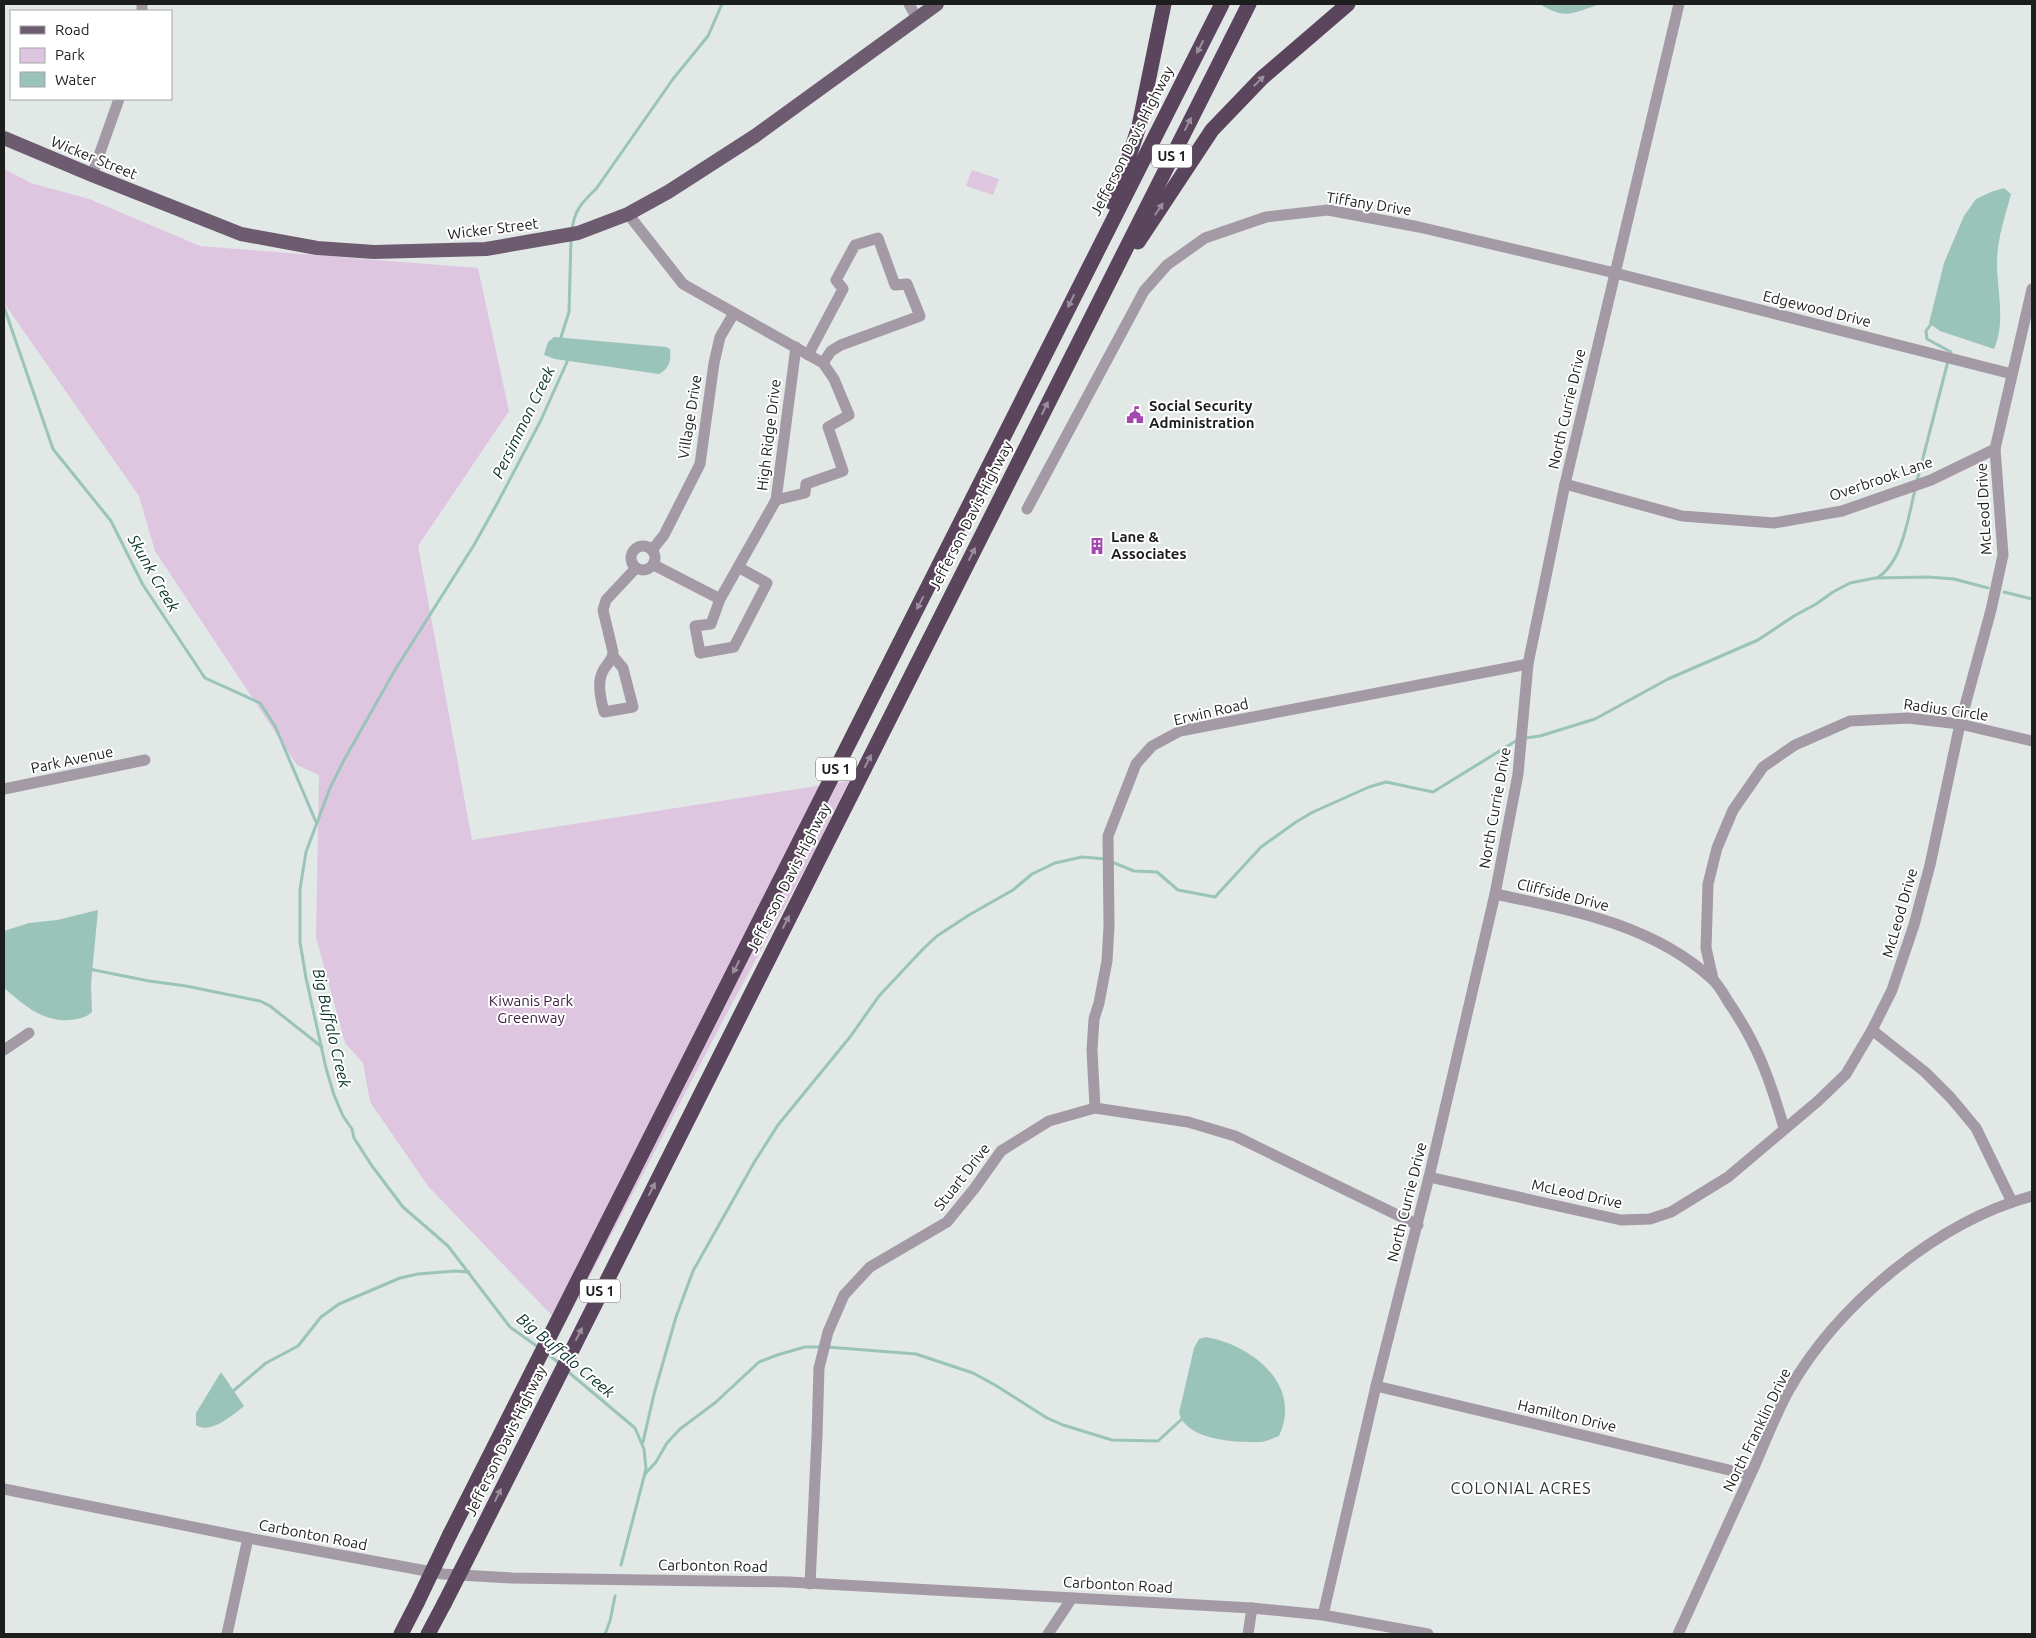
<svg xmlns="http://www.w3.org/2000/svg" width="2036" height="1638" font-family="Ubuntu,sans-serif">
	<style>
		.green { fill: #dec6e1 }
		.water { fill: #9ac4ba }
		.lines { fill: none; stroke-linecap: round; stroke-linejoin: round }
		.stream { stroke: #9ac4ba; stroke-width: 3 }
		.minor { stroke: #a49aa6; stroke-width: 11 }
		.major { stroke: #6d5b70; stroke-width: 14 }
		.highway { stroke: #5a455c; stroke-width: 15 }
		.highway-bridge { stroke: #5a455c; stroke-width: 15 }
		.oneway { fill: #9c8f9d }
		.labels { text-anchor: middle; stroke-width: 4; stroke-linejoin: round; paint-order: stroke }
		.shield { fill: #fff; stroke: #606261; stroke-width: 1 }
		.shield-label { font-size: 14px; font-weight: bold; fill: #1c1e1d }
		.street-label { font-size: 15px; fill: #1c1e1d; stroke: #fff }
		.poi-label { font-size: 15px; font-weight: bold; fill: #1c1e1d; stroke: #fff; text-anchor: start }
		.park-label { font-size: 15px; fill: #412046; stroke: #fff }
		.water-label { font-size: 16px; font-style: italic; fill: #09322b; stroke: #fff }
		.neighbourhood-label { font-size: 16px; letter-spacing: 1px; fill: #303533; stroke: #fff }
	</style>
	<rect width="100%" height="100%" fill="#e1e8e6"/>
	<!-- green -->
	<g class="green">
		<polygon points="4,169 31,183 89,199 200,246 478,268 509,411 418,546 472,840 849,781 811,858 728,1011 563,1327 428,1186 370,1102 363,1063 345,1043 316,937 319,775 297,765 155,551 139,496 4,303"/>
		<polygon points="972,170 999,179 993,195 966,186"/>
	</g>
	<!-- water -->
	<g class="water">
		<path d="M1540,4H1601C1574,12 1566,21 1540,4Z"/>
		<path d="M2004,188L2011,194C2005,217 1997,239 1997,263C1997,291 2006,323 1994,349L1940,331L1929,323L1944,263L1964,216L1976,199L1991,192Z"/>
		<path d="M554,337L666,347L670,349C671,361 670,368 659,374L555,359L544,355L548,342Z"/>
		<path d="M98,910L91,984L92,1012C86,1018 78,1019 70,1020C42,1022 24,1005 4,988V931L29,923L57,920Z"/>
		<path d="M1206,1337C1252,1345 1303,1385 1279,1436C1273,1438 1266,1442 1260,1442C1236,1443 1186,1440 1179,1413L1194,1348L1199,1339Z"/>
		<path d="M221,1372L244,1406C233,1415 210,1435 196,1425V1413Z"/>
	</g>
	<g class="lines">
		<!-- stream -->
		<g class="stream">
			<path d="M572,230C574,211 582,202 596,189L673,79L708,36L722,4"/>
			<polyline points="4,307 53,449 111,521 143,585 205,678 260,703 275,726 316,822"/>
			<polyline points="1931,324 1926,331 1927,339 1951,352 1950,355"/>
			<polyline points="562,341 561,337 569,312 571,239"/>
			<polyline points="1917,481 1948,361"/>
			<path d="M1877,578C1903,562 1908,517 1915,490"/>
			<polyline points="2004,592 2032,599"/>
			<polyline points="1525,738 1540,736 1595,719 1668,679 1758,640 1794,616 1816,604 1833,592 1850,583 1875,578 1928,577 1954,579 1988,588"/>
			<polyline points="1112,862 1134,871 1157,872 1178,890 1215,897 1261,847 1296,822 1313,812 1369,787 1386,782 1433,792 1519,739"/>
			<polyline points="89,969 149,981 186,986 260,1001 270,1006 322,1047"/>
			<polyline points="538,1347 510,1327 448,1246 403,1207 372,1166 354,1138 352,1129 343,1116 334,1095 326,1068 306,978 300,942 300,889 306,852 330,788 344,760 395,670 474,545 498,502 541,420 567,362 567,359"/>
			<polyline points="827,1347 916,1354 973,1373 995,1385 1047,1418 1063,1425 1112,1440 1158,1441 1183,1418"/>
			<polyline points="547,1353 560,1364"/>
			<polyline points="566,1370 635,1428 644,1449 646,1469 621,1565"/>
			<polyline points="232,1392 266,1363 298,1346 321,1317 339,1304 400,1278 418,1274 455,1271 469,1272"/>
			<polyline points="643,1442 654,1394 676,1317 693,1271 755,1161 778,1125 850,1037 879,996 923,949 937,936 969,915 1013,890 1032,874 1055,863 1082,857 1106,859"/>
			<polyline points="645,1474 656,1462 667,1443 680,1429 716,1402 759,1362 777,1355 805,1347 821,1347"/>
			<polyline points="605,1634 610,1621 615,1596"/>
		</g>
		<!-- minor -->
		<g class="minor">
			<polyline points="909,4 916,17"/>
			<polyline points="142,11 142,4"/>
			<polyline points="92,175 119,99"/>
			<polyline points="628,214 683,284 823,363 834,379 849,415 828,427 843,471 806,484 805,493 776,500"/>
			<polyline points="808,355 843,289 836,280 855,245 878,238 895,285 907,284 920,316 841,345 831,351 823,363"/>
			<polyline points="1565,484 1682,516 1774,523 1842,511 1931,480 1995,449"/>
			<polyline points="1027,509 1144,291 1167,265 1205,238 1266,217 1328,210 1419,227 1615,273 2012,374"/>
			<circle cx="643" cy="558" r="12"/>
			<polyline points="652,550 664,535 700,464 714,363 720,337 734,313"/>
			<polyline points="654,565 720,599"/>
			<polyline points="738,567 767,583 734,647 700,653 695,626 711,624 720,599 776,500 796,347"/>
			<path d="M613,656L623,668L633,707L604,712C601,700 597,684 602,673C605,665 613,661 613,652L603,610L606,600L636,568"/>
			<polyline points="4,789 145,760"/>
			<path d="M1495,894C1571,910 1652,924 1712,979C1719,985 1724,995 1729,1003C1758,1045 1770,1080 1784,1128"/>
			<polyline points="1713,979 1706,948 1708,884 1717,848 1733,810 1763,767 1795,745 1850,721 1908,718 1960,724 2032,741"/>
			<polyline points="1872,1030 1925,1072 1951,1098 1976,1128 2012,1202"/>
			<polyline points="4,1050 29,1033"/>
			<polyline points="1095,1108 1092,1050 1094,1019 1099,1003 1107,961 1109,926 1108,836 1136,764 1152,746 1180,731 1528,664"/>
			<polyline points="1429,1177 1621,1220 1650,1219 1671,1212 1728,1177 1818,1101 1846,1074 1872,1030 1892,990 1914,925 1930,865 1960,724 1991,610 2003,555 1995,449 2032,289"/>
			<polyline points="1376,1386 1750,1475"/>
			<polyline points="4,1489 248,1538 443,1574 512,1578 789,1582 1252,1608 1323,1615 1428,1634"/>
			<polyline points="810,1584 817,1436 819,1368 828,1332 844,1295 870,1267 947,1222 974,1189 1001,1151 1049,1121 1095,1108 1188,1122 1235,1136 1418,1225"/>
			<polyline points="1323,1615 1376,1386 1429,1177 1495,894 1518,774 1528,664 1565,484 1679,4"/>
			<polyline points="227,1634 248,1538"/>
			<polyline points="1048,1634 1072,1598"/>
			<polyline points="1248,1634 1252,1608"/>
			<path d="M1678,1634C1704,1578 1729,1521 1755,1465C1766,1440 1776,1413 1789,1390C1838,1304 1937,1222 2032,1196"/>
		</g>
		<!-- major -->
		<polyline class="major" points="4,138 92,175 241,234 317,248 374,252 486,249 578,233 628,214 668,192 755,136 937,4"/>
		<!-- highway -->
		<g class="highway">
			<polyline points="1111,202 1126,166 1139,126 1164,4"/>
			<polyline points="1138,242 1212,130 1262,78 1348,4"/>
			<polyline points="450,1534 1222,4"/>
			<polyline points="477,1539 1249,4"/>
			<polyline points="401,1634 417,1603"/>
			<polyline points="428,1634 444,1604"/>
		</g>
		<!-- highway-bridge -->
		<g class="highway-bridge">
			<polyline points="417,1603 450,1534"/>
			<polyline points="444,1604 477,1539"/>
		</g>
	</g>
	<!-- one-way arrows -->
	<defs><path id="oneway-solid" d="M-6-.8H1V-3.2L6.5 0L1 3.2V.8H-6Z" transform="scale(1.25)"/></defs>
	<g class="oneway">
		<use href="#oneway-solid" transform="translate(1200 47) rotate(117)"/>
		<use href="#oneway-solid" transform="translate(1259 81) rotate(-45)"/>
		<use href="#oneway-solid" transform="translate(1188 124) rotate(-63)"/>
		<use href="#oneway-solid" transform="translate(1159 209) rotate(-56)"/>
		<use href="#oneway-solid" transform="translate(1071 301) rotate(116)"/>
		<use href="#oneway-solid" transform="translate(1045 408) rotate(-64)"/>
		<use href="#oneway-solid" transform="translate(972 554) rotate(-63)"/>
		<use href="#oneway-solid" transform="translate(920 603) rotate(117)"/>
		<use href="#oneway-solid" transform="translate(868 761) rotate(-63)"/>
		<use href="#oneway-solid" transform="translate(786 922) rotate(-63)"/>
		<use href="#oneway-solid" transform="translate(736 967) rotate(117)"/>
		<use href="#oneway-solid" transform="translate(652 1189) rotate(-63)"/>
		<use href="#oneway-solid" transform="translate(579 1334) rotate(-63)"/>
		<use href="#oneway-solid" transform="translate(498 1495) rotate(-64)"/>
	</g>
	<!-- icons -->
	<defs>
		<g id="civic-bare" transform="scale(1.35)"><path d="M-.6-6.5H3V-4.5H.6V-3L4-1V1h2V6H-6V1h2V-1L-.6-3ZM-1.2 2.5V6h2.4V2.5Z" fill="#a448b1" stroke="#fff" stroke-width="2.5" paint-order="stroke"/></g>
		<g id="building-bare" transform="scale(1.35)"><path d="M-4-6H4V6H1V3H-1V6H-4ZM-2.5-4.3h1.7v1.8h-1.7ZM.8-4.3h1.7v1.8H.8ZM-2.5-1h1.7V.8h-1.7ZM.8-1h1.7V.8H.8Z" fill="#a448b1" stroke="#fff" stroke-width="2.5" paint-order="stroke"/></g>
	</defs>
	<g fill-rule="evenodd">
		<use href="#civic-bare" x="1135" y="415"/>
		<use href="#building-bare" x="1097" y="546"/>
	</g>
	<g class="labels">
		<!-- shield labels -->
		<g class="shield">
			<rect x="1152" y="144.5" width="40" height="23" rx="4"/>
			<rect x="816" y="757.5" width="40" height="23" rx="4"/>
			<rect x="580" y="1279.5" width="40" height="23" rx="4"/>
		</g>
		<g class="shield-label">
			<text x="1172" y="161">US 1</text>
			<text x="836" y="774">US 1</text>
			<text x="600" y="1296">US 1</text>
		</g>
		<!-- street labels -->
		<g class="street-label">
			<text transform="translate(1132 141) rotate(-63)" y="5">Jefferson Davis Highway</text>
			<text transform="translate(94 158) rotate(22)" y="5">Wicker Street</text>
			<text transform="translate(1369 204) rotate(9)" y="5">Tiffany Drive</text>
			<text transform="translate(493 229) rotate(-7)" y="5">Wicker Street</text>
			<text transform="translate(1817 309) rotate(14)" y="5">Edgewood Drive</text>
			<text transform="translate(1567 409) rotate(-77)" y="5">North Currie Drive</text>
			<text transform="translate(690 417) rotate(-81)" y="5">Village Drive</text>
			<text transform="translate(769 435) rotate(-83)" y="5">High Ridge Drive</text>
			<text transform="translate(1881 479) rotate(-19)" y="5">Overbrook Lane</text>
			<text transform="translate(1984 509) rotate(-93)" y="5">McLeod Drive</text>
			<text transform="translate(971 516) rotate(-63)" y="5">Jefferson Davis Highway</text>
			<text transform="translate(1946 710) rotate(8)" y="5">Radius Circle</text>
			<text transform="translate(1211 712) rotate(-13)" y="5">Erwin Road</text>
			<text transform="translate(72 760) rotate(-12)" y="5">Park Avenue</text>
			<text transform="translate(1495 808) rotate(-80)" y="5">North Currie Drive</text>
			<text transform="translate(789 878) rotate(-63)" y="5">Jefferson Davis Highway</text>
			<text transform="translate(1563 895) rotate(14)" y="5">Cliffside Drive</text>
			<text transform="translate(1900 913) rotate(-74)" y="5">McLeod Drive</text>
			<text transform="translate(962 1177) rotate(-52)" y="5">Stuart Drive</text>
			<text transform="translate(1577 1194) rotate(12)" y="5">McLeod Drive</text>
			<text transform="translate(1407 1202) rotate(-76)" y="5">North Currie Drive</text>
			<text transform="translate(1567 1416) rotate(13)" y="5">Hamilton Drive</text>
			<text transform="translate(1757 1430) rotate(-64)" y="5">North Franklin Drive</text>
			<text transform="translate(506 1441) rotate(-64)" y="5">Jefferson Davis Highway</text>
			<text transform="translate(313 1535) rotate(11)" y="5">Carbonton Road</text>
			<text transform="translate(713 1566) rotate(1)" y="5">Carbonton Road</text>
			<text transform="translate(1118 1585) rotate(3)" y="5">Carbonton Road</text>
		</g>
		<!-- poi labels -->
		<g class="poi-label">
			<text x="1149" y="411">Social Security<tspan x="1149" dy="17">Administration</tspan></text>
			<text x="1111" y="542">Lane &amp;<tspan x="1111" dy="17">Associates</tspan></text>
		</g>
		<!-- park labels -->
		<g class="park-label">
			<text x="531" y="1006">Kiwanis Park<tspan x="531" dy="17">Greenway</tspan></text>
		</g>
		<!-- water labels -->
		<g class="water-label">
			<text transform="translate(523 422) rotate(-64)" y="6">Persimmon Creek</text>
			<text transform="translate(154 573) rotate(60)" y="6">Skunk Creek</text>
			<text transform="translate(332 1028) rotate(77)" y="6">Big Buffalo Creek</text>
			<text transform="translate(566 1355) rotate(40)" y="6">Big Buffalo Creek</text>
		</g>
		<!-- neighbourhood labels -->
		<g class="neighbourhood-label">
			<text x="1521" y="1494">COLONIAL ACRES</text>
		</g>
	</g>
	<!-- border -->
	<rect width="2036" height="1638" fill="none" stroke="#1c1e1d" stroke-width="10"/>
	<!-- legend -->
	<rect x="10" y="10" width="162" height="90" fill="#ffffff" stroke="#a4a5a5"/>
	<rect x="20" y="26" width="25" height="8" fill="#6d5b70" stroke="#a4a5a5"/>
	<text x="55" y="35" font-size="15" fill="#1c1e1d">Road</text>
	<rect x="20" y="48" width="25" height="15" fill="#dec6e1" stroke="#a4a5a5"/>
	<text x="55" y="60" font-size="15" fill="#1c1e1d">Park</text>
	<rect x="20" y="72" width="25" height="15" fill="#9ac4ba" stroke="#a4a5a5"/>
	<text x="55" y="85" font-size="15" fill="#1c1e1d">Water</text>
</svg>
